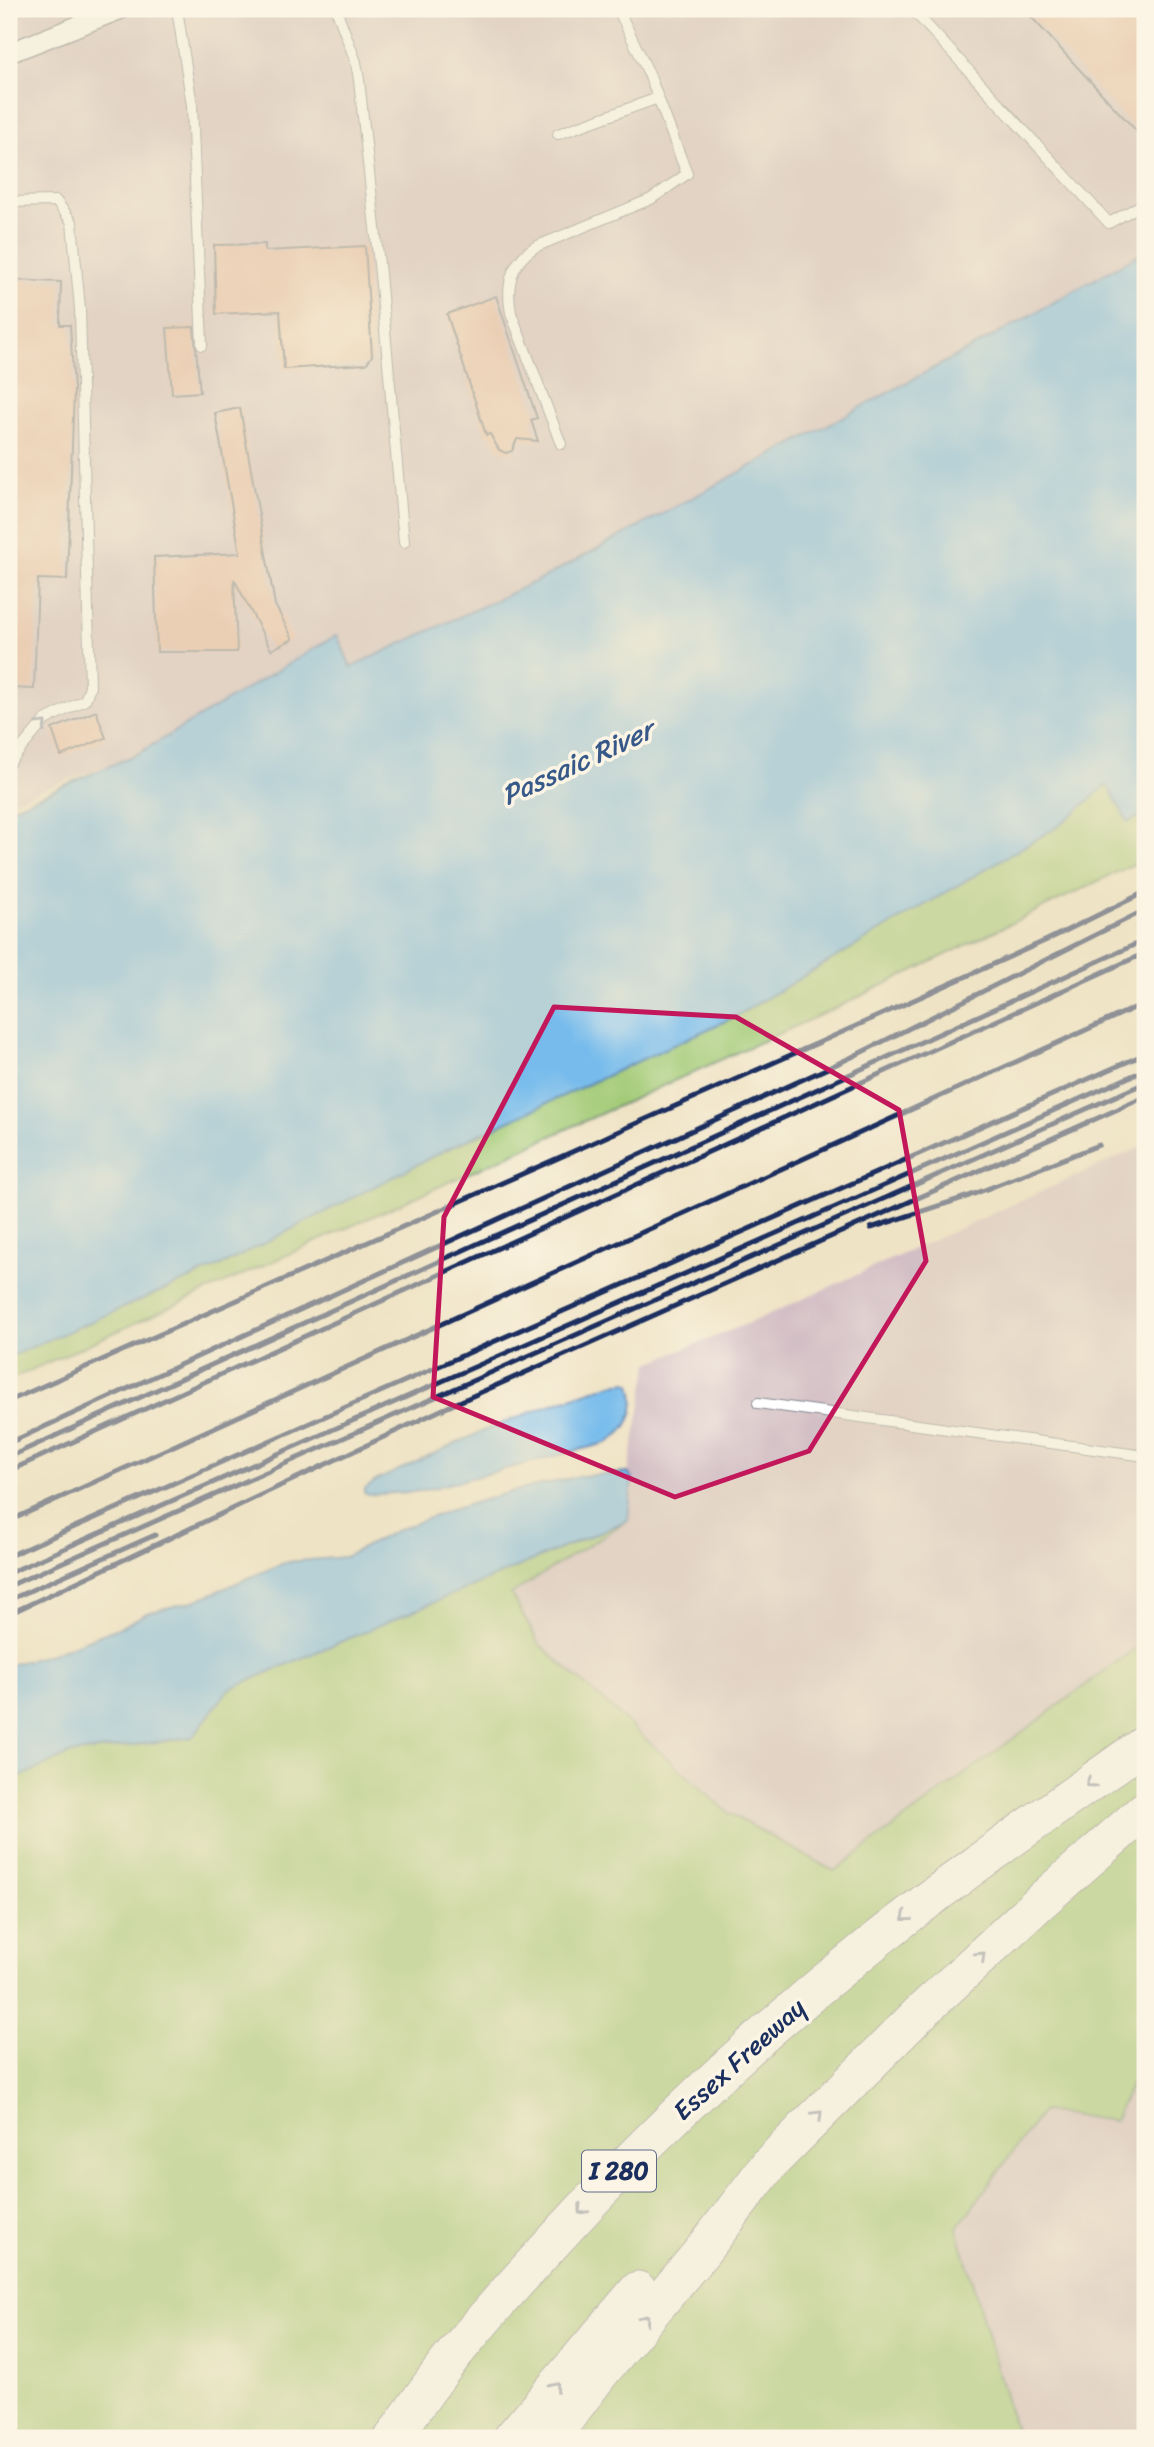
<svg xmlns="http://www.w3.org/2000/svg" width="1154" height="2447" font-family="Sriracha,sans-serif">
	<style>
		.industrial { fill: #d2bec5 }
		.green { fill: #a1ca76; stroke: #5e7c6a; stroke-width: 2 }
		.water { fill: #76bbec; stroke: #4875a5; stroke-width: 2 }
		.building { fill: #e7b7a2 }
		.lines { fill: none; stroke-linecap: round; stroke-linejoin: round }
		.service-casing { stroke: #858992; stroke-width: 12 }
		.minor-casing { stroke: #858992; stroke-width: 22 }
		.motorway-casing { stroke: #858992; stroke-width: 39 }
		.service { stroke: #fff; stroke-width: 10 }
		.minor { stroke: #fff; stroke-width: 19 }
		.motorway { stroke: #fff; stroke-width: 37 }
		.rail { stroke: #1b2f5e; stroke-width: 5 }
		.oneway { stroke: #8d97ae }
		.marked { fill: none; stroke: #c2185b; stroke-width: 5; stroke-linejoin: round }
		.labels { text-anchor: middle; stroke-width: 7; stroke-linejoin: round; paint-order: stroke }
		.shield { fill: #fcf5e5; stroke: #5e6a86; stroke-width: 2 }
		.shield-label { font-size: 24px; font-weight: bold; fill: #1b2f5e }
		.street-label { font-size: 26px; fill: #1b2f5e; stroke: #fcf5e5 }
		.water-label { font-size: 28px; font-style: italic; fill: #365989; stroke: #fcf5e5 }
	</style>
	<rect width="100%" height="100%" fill="#fcf5e5"/>
	<filter id="ink" filterUnits="userSpaceOnUse"><feTurbulence type="fractalNoise" baseFrequency=".0143" numOctaves="2"/><feDisplacementMap in="SourceGraphic" scale="14" xChannelSelector="R" yChannelSelector="G"/><feConvolveMatrix kernelMatrix="1 2 1 2 8 2 1 2 1" color-interpolation-filters="sRGB"/></filter>
	<filter id="wash" filterUnits="userSpaceOnUse"><feTurbulence type="fractalNoise" baseFrequency=".00686" numOctaves="4" result="noise"/><feDisplacementMap in="SourceGraphic" scale="28" xChannelSelector="R" yChannelSelector="G"/><feGaussianBlur stdDeviation="1.57" result="paint"/><feColorMatrix in="noise" values="0 0 0 0 0 0 0 0 0 0 0 0 0 0 0 0 0 1.4 0 .05"/><feComposite in="paint" operator="in"/></filter>
	<g filter="url(#wash)">
		<rect width="100%" height="100%" fill="#efe3c5"/>
		<!-- industrial -->
		<g class="industrial">
			<polygon points="9,9 1145,9 1145,251 1001,332 541,579 351,668 336,635 137,754 9,802"/>
			<polygon points="1145,1145 1145,1641 833,1872 730,1814 539,1645 511,1594 628,1520 632,1479 628,1473 649,1363 754,1321"/>
			<polygon points="1095,2021 1145,2075 1145,2438 1017,2438 957,2228"/>
		</g>
		<!-- green -->
		<g class="green">
			<polygon points="1107,784 1128,822 1145,814 1145,857 1136,863 838,1007 9,1380 9,1357 226,1263 443,1151 736,1016 1045,834 1060,825"/>
			<polygon points="628,1520 511,1594 539,1644 730,1814 834,1871 1145,1641 1145,1744 1026,1833 1145,1766 1145,2053 1114,2121 1043,2111 957,2228 1017,2438 393,2438 447,2364 373,2438 9,2438 9,1782 69,1754 192,1737 229,1689"/>
		</g>
		<!-- water -->
		<g class="water">
			<polygon points="1145,251 1145,814 1128,822 1107,785 1060,825 1045,834 736,1016 443,1151 226,1263 9,1357 9,809 137,754 337,635 351,667 541,579 1001,332"/>
			<path d="M627,1382L631,1384C639,1410 629,1431 606,1443L421,1491L368,1495L364,1493L365,1489L377,1480L483,1431L547,1406L612,1384Z"/>
			<polygon points="628,1473 632,1479 628,1520 229,1689 192,1737 69,1754 9,1782 9,1665 51,1654 123,1626 147,1613 197,1600 286,1562 345,1557 397,1530 451,1510 510,1492 581,1476"/>
		</g>
		<g id="blocks">
			<!-- building -->
			<g class="building">
				<polygon points="1024,9 1145,9 1145,140 1113,106"/>
				<polygon points="265,244 265,251 365,246 372,356 366,364 284,369 280,311 216,314 214,245"/>
				<polygon points="9,280 61,282 60,325 70,325 74,390 67,580 38,579 34,689 9,688"/>
				<polygon points="496,296 537,418 531,420 538,441 517,439 512,451 506,453 499,450 490,434 486,435 447,314"/>
				<polygon points="194,327 200,392 172,394 167,328"/>
				<polygon points="240,408 275,605 293,639 271,650 234,579 237,652 157,652 154,557 240,553 215,413"/>
				<polygon points="96,711 106,738 61,756 52,729"/>
			</g>
		</g>
	</g>
	<g filter="url(#ink)">
		<use href="#blocks" fill-opacity="0" stroke="#858992" stroke-width="2"/>
		<g class="lines">
			<!-- service casing -->
			<g class="service-casing">
				<g id="service">
					<polyline points="177,9 192,105 202,345"/>
					<polyline points="336,9 356,62 359,80 380,274 404,542"/>
					<polyline points="912,9 1109,223 1145,203"/>
					<polyline points="558,134 658,98"/>
					<polyline points="9,202 56,201 72,222 80,309 90,687 85,700 45,720 9,763"/>
					<path d="M561,444L511,313C506,286 510,263 535,247L651,199L687,174L649,74L618,9"/>
					<polyline points="758,1403 1145,1456"/>
				</g>
			</g>
			<!-- minor casing -->
			<g class="minor-casing">
				<polyline id="minor" points="9,53 121,9"/>
			</g>
			<!-- motorway casing -->
			<g class="motorway-casing">
				<g id="motorway">
					<path d="M393,2438C410,2414 427,2389 445,2366C475,2327 509,2290 542,2254C641,2144 749,2042 864,1950C955,1877 1051,1811 1145,1744"/>
					<polyline points="512,2438 638,2290"/>
					<polyline points="551,2438 601,2372 704,2249 770,2163 920,2013 1041,1901 1145,1810"/>
				</g>
			</g>
			<!-- service -->
			<use href="#service" class="service"/>
			<!-- minor -->
			<use href="#minor" class="minor"/>
			<!-- motorway -->
			<use href="#motorway" class="motorway"/>
			<!-- rail -->
			<g class="rail">
				<polyline points="871,1228 969,1196 1099,1145"/>
				<polyline points="9,1401 827,1039 1047,940 1145,892"/>
				<polyline points="9,1443 852,1057 1145,910"/>
				<polyline points="9,1457 1145,940"/>
				<polyline points="9,1471 1145,953"/>
				<polyline points="9,1521 1145,1003"/>
				<polyline points="9,1556 1145,1054"/>
				<polyline points="9,1573 1145,1070"/>
				<polyline points="9,1586 1145,1083"/>
				<polyline points="9,1600 155,1535"/>
				<polyline points="9,1614 441,1410 1145,1097"/>
			</g>
		</g>
		<!-- one-way arrows -->
		<defs><path id="oneway-chevron" d="M-2-3.5L2.5 0L-2 3.5" fill="none" stroke-width="1.6" stroke-linecap="round" stroke-linejoin="round" transform="scale(1.75)"/></defs>
		<g class="oneway">
			<use href="#oneway-chevron" transform="translate(42 725) rotate(-44)"/>
			<use href="#oneway-chevron" transform="translate(1090 1783) rotate(145)"/>
			<use href="#oneway-chevron" transform="translate(906 1917) rotate(142)"/>
			<use href="#oneway-chevron" transform="translate(981 1956) rotate(-43)"/>
			<use href="#oneway-chevron" transform="translate(818 2115) rotate(-45)"/>
			<use href="#oneway-chevron" transform="translate(582 2210) rotate(134)"/>
			<use href="#oneway-chevron" transform="translate(645 2319) rotate(-50)"/>
			<use href="#oneway-chevron" transform="translate(555 2386) rotate(-51)"/>
		</g>
	</g>
	<!-- marked area -->
	<path d="M0 0H1154V2447H0ZM554,1007L736,1017L899,1110L926,1261L809,1451L675,1497L433,1397L444,1217Z" fill="#efe3c5" fill-opacity=".55" fill-rule="evenodd"/>
	<path class="marked" d="M554,1007L736,1017L899,1110L926,1261L809,1451L675,1497L433,1397L444,1217Z"/>
	<g class="labels">
		<!-- shield labels -->
		<rect class="shield" x="582" y="2150.5" width="74" height="41" rx="5"/>
		<g class="shield-label">
			<text x="619" y="2179">I 280</text>
		</g>
		<!-- street labels -->
		<g class="street-label">
			<text transform="translate(739 2059) rotate(-42)" y="9">Essex Freeway</text>
		</g>
		<!-- water labels -->
		<g class="water-label">
			<text transform="translate(577 762) rotate(-25)" y="10">Passaic River</text>
		</g>
	</g>
	<!-- margin -->
	<rect width="1154" height="2447" fill="none" stroke="#fcf5e5" stroke-width="35"/>
</svg>
